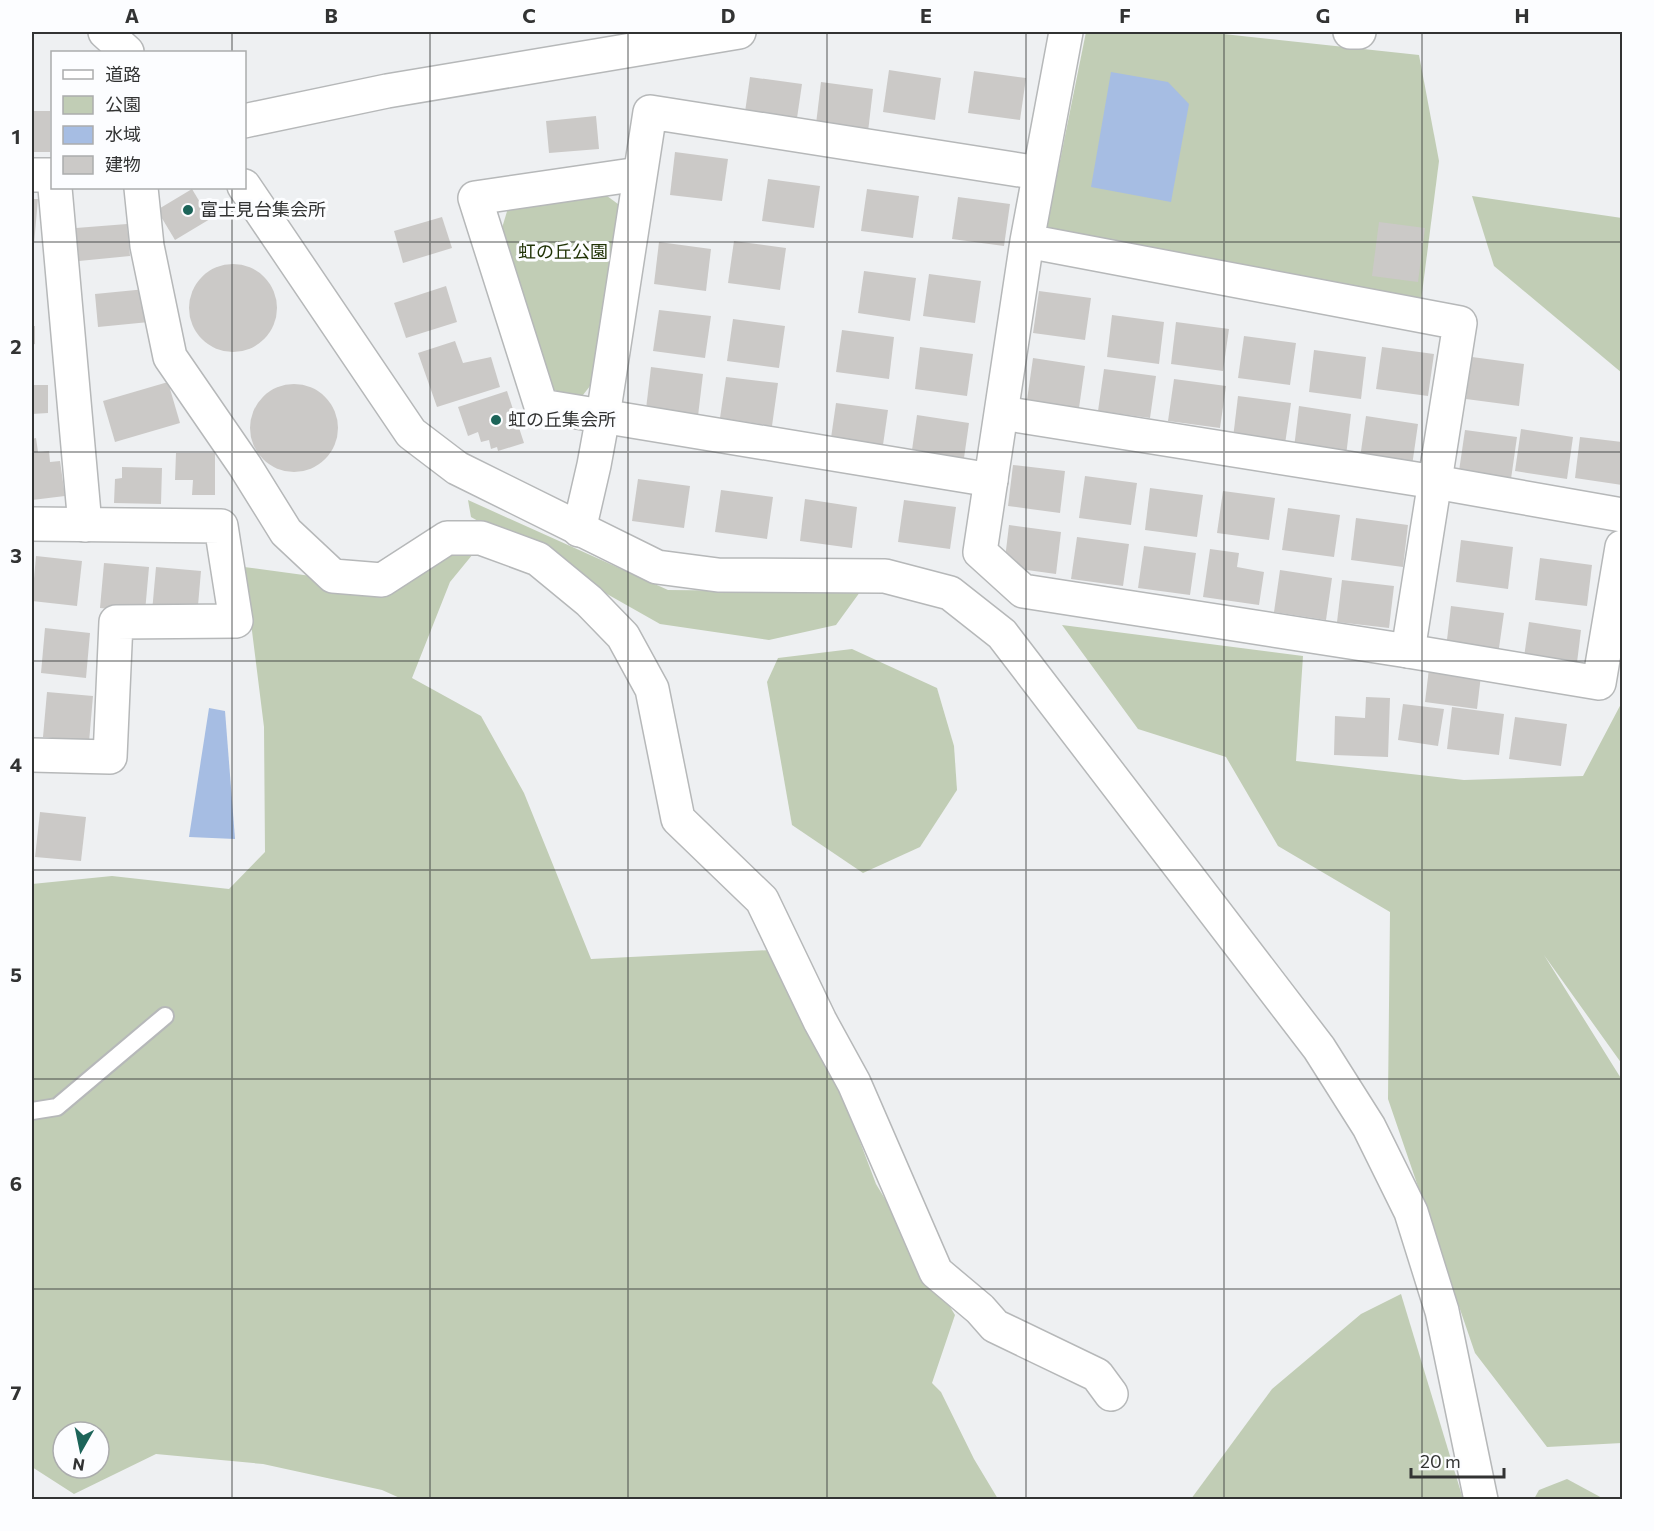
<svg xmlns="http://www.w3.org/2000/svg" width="1654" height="1531" font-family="Commissioner,'Noto Sans JP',sans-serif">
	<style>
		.green { fill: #c1cdb5; fill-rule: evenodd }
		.water { fill: #a6bde3 }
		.building { fill: #cbc9c7 }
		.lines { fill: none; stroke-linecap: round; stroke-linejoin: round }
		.service-casing { stroke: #b6b8b9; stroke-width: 20 }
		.minor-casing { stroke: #b6b8b9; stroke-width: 36 }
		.tertiary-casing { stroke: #b6b8b9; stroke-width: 36 }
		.service { stroke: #fff; stroke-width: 16 }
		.minor { stroke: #fff; stroke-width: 33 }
		.tertiary { stroke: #fff; stroke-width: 33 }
		.grid { fill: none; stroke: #323333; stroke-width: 1.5; stroke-opacity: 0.55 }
		.poi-dot { fill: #1c6459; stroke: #fcfdff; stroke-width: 2 }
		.labels { text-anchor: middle; stroke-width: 6; stroke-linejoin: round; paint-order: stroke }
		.poi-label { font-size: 18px; fill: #323333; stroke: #fcfdff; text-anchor: start }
		.park-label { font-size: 18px; fill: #203306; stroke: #fcfdff }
		.neatline { fill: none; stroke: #323333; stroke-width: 2 }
		.grid-label { font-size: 20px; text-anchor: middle; font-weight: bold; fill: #323333 }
	</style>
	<rect width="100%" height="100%" fill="#eef0f2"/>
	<!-- green -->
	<g class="green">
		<polygon points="1086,32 1205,32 1419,55 1439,161 1421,301 1045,235"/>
		<polygon points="603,193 622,207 594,381 579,400 552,389 502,228 508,208"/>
		<polygon points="1472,196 1622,218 1622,373 1494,266"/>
		<polygon points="468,500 668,590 860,592 836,625 769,640 660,624 471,517"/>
		<path d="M482,543L450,582L412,678L481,716L524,793L591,959L771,950L842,1094L876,1184L955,1315L932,1383L941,1392L974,1459L998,1499H402L382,1490L263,1464L156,1454L74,1494L32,1467V884L112,876L229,889L265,852L264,727L244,567L311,576L396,567ZM63,1432H99V1468H63Z"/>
		<polygon points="1062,625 1303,656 1296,761 1464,780 1583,776 1622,702 1622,1064 1544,955 1622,1080 1622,1443 1547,1447 1475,1353 1388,1099 1390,912 1278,846 1226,757 1138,729"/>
		<polygon points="852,649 937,688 954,746 957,790 920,847 863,873 792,825 767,682 778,658"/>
		<polygon points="1401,1294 1463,1499 1191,1499 1272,1389 1361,1314"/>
		<polygon points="1567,1479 1604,1499 1534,1499 1539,1490"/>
	</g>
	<!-- water -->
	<g class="water">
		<polygon points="1111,72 1168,82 1189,104 1171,202 1091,187"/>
		<polygon points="209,708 225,711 235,839 189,837"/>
	</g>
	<!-- building -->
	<g class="building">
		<polygon points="889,70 941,78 935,120 883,112"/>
		<polygon points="974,71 1026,78 1020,120 968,113"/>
		<polygon points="750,77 802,84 796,125 744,119"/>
		<polygon points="821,82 873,89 868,132 816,124"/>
		<rect x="32" y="111" width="18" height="41"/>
		<polygon points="596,116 599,149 549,153 546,121"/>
		<polygon points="675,152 728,159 722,201 670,195"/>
		<polygon points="768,179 820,186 814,228 762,221"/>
		<polygon points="192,189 210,219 175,240 157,210"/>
		<polygon points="867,189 919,196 913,238 861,231"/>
		<polygon points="958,197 1010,204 1004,246 952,239"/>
		<polygon points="32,199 38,199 34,244 32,244"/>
		<polygon points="442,217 452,248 403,263 394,231"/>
		<polygon points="1379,222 1425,228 1418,282 1372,276"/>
		<polygon points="127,224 130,256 79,261 76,228"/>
		<polygon points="734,241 786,248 780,290 728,283"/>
		<polygon points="659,242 711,249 706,291 654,284"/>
		<circle cx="233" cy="308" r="44"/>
		<polygon points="864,271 916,278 910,321 858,313"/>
		<polygon points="929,274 981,281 975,323 923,316"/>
		<polygon points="446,286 457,322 406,338 394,303"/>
		<polygon points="146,289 149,322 98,327 95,294"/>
		<polygon points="1039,291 1091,298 1085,340 1033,333"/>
		<polygon points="659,310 711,316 705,358 653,351"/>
		<polygon points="1112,315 1164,322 1159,364 1107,357"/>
		<polygon points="733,319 785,326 779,368 727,361"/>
		<polygon points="1176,322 1229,329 1223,371 1171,364"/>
		<polygon points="32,326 35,326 35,344 32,345"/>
		<polygon points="842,330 894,337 889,379 836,372"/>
		<polygon points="1244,336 1296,343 1290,385 1238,378"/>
		<polygon points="455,341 463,363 491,357 500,387 437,407 418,353"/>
		<polygon points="920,347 973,354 967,396 915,389"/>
		<polygon points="1382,347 1434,354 1428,396 1376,389"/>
		<polygon points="1314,350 1366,357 1361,399 1309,392"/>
		<polygon points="1472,357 1524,364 1519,406 1466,399"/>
		<polygon points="1033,358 1085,366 1079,408 1027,400"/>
		<polygon points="651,367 703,374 698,416 646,409"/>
		<polygon points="1104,369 1156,376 1150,418 1098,411"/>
		<polygon points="726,377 778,383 772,426 720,418"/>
		<polygon points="1174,379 1226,386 1220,428 1168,421"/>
		<polygon points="168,382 180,423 115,442 103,401"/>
		<circle cx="294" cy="428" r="44"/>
		<polygon points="32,385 48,385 48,413 32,414"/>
		<polygon points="507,391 524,443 498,451 497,447 491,449 489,440 481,442 478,432 468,436 458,407"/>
		<polygon points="1238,396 1291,403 1285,444 1233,438"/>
		<polygon points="836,403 888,410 882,452 830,445"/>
		<polygon points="1299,406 1351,414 1346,456 1294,448"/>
		<polygon points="917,415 969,423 963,465 911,457"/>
		<polygon points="1366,416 1418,424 1412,466 1360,458"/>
		<polygon points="1521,429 1573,437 1567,479 1515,471"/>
		<polygon points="1465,430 1517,437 1511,479 1459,471"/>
		<polygon points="1580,437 1622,442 1622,485 1575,478"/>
		<polygon points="36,438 38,452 49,451 50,462 60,461 65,496 32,500 32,439"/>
		<polygon points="176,453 215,453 215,495 192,495 193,480 175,480"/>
		<polygon points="1013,465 1065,471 1060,513 1008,506"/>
		<polygon points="122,467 162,468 161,504 114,503 115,479 122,478"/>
		<polygon points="1085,476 1137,483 1131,525 1079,518"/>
		<polygon points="638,479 690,486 684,528 632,521"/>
		<polygon points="1150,488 1203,495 1197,537 1145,530"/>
		<polygon points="721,490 773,497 767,539 715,532"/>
		<polygon points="1223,491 1275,498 1269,540 1217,533"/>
		<polygon points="805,499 857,507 852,548 800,541"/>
		<polygon points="904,500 956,507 950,549 898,542"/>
		<polygon points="1288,508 1340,515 1334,557 1282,550"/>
		<polygon points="1356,518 1408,525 1403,567 1351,560"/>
		<polygon points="1009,525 1061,532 1056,574 1004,567"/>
		<polygon points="1077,537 1129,544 1123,586 1071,579"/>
		<polygon points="1461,540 1513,547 1508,589 1456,582"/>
		<polygon points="1144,546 1196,553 1190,595 1138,588"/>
		<polygon points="1210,549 1239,553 1237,567 1264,572 1259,605 1203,597"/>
		<polygon points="36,556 82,561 77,606 32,601"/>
		<polygon points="1540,558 1592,565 1587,606 1535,600"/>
		<polygon points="104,563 149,567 145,612 100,608"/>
		<polygon points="156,567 201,571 197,617 152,612"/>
		<polygon points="1280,570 1332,578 1326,620 1274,612"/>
		<polygon points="1342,580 1394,586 1389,628 1337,622"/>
		<polygon points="1451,606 1504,613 1498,655 1446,648"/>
		<polygon points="1529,622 1581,630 1576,671 1523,664"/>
		<polygon points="45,628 90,633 86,678 41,673"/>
		<polygon points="1430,660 1482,667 1477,709 1425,702"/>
		<polygon points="47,692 93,696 89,742 43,737"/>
		<polygon points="1366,697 1390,698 1388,757 1334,755 1335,716 1365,718"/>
		<polygon points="1403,704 1444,709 1438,746 1398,740"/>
		<polygon points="1452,707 1504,714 1499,755 1447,749"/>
		<polygon points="1515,717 1567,724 1561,766 1509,759"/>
		<polygon points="40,812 86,817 81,861 35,857"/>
	</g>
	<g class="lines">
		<!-- service casing -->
		<g class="service-casing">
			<polyline id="service" points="32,1111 57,1107 165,1016"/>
		</g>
		<!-- minor casing -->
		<g class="minor-casing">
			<g id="minor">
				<polyline points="105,32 127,52"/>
				<polyline points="639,174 475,198 541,406 991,480"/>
				<polyline points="32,175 52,175"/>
				<polyline points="55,188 85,525"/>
				<polyline points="141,188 147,246 170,357 245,466 286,532 333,576 382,580 447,538 481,538 538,559 589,601 623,636 652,689 678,819 762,900 820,1021 854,1083 936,1272 980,1309 995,1326 1097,1375 1111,1394"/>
				<polyline points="1027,241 1460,323 1408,651 1023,591 980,552 1027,241 1066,32"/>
				<polyline points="1002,413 1435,482 1622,515"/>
				<polyline points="32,524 221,526 236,621 116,622 110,757 32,755"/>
				<polyline points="579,530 594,465 603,416 650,112 1039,173"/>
				<polyline points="1408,651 1599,683 1622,547"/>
			</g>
		</g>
		<!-- tertiary casing -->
		<g class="tertiary-casing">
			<g id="tertiary">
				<polyline points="1350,32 1359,32"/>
				<polyline points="244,121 387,91 739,32"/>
				<polyline points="244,186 411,433 457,468 657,567 718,575 885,576 950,593 1002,634 1319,1048 1369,1127 1411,1212 1442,1311 1481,1500"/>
			</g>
		</g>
		<!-- service -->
		<use href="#service" class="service"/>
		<!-- minor -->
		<use href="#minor" class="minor"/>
		<!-- tertiary -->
		<use href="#tertiary" class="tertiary"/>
	</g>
	<!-- grid -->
	<path class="grid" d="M232,32V52M430,32V1500M628,32V1500M827,32V1500M1026,32V1500M1224,32V1500M1422,32V1500M232,188V1500M32,242H1622M32,452H1622M32,661H1622M32,870H1622M32,1079H1622M32,1289H1622"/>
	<!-- markers -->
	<g class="poi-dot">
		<circle cx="188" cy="210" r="6"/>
		<circle cx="496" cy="420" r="6"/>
	</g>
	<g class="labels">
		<!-- poi labels -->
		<g class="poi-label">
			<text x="200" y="216">富士見台集会所</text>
			<text x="508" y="426">虹の丘集会所</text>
		</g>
		<!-- park labels -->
		<g class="park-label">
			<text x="563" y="258">虹の丘公園</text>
		</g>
	</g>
	<!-- border -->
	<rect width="1654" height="1531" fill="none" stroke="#fcfdff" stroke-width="66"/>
	<!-- legend -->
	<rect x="51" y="51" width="195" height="138" fill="#fcfdff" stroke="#abacad" stroke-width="1.5"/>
	<rect x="63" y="70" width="30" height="9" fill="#ffffff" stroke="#abacad" stroke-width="1.5"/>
	<text x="105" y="81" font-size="18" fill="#323333">道路</text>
	<rect x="63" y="96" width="30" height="18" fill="#c1cdb5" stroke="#abacad" stroke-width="1.5"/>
	<text x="105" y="111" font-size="18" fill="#323333">公園</text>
	<rect x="63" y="126" width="30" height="18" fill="#a6bde3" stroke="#abacad" stroke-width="1.5"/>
	<text x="105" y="141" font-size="18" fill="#323333">水域</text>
	<rect x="63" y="156" width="30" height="18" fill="#cbc9c7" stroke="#abacad" stroke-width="1.5"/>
	<text x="105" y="171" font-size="18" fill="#323333">建物</text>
	<!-- north arrow -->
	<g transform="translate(81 1450) rotate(189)"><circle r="28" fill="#fcfdff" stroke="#abacad" stroke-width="1.5"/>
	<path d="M0-4.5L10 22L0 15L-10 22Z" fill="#1c6459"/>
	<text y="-9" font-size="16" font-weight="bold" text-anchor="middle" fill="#323333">N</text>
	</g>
	<!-- scale -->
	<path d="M1411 1468v9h93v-9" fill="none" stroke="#323333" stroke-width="3"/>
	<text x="1420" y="1468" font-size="18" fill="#323333" stroke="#fcfdff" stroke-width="4.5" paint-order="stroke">20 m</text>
	<rect x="33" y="33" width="1588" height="1465" class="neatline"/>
	<g class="grid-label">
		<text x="132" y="23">A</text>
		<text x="331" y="23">B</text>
		<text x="529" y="23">C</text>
		<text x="728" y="23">D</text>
		<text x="926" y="23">E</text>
		<text x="1125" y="23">F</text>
		<text x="1323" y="23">G</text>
		<text x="1522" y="23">H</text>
		<text x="16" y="144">1</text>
		<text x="16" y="354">2</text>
		<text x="16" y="563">3</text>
		<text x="16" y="772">4</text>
		<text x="16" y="982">5</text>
		<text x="16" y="1191">6</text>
		<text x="16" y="1400">7</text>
	</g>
</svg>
